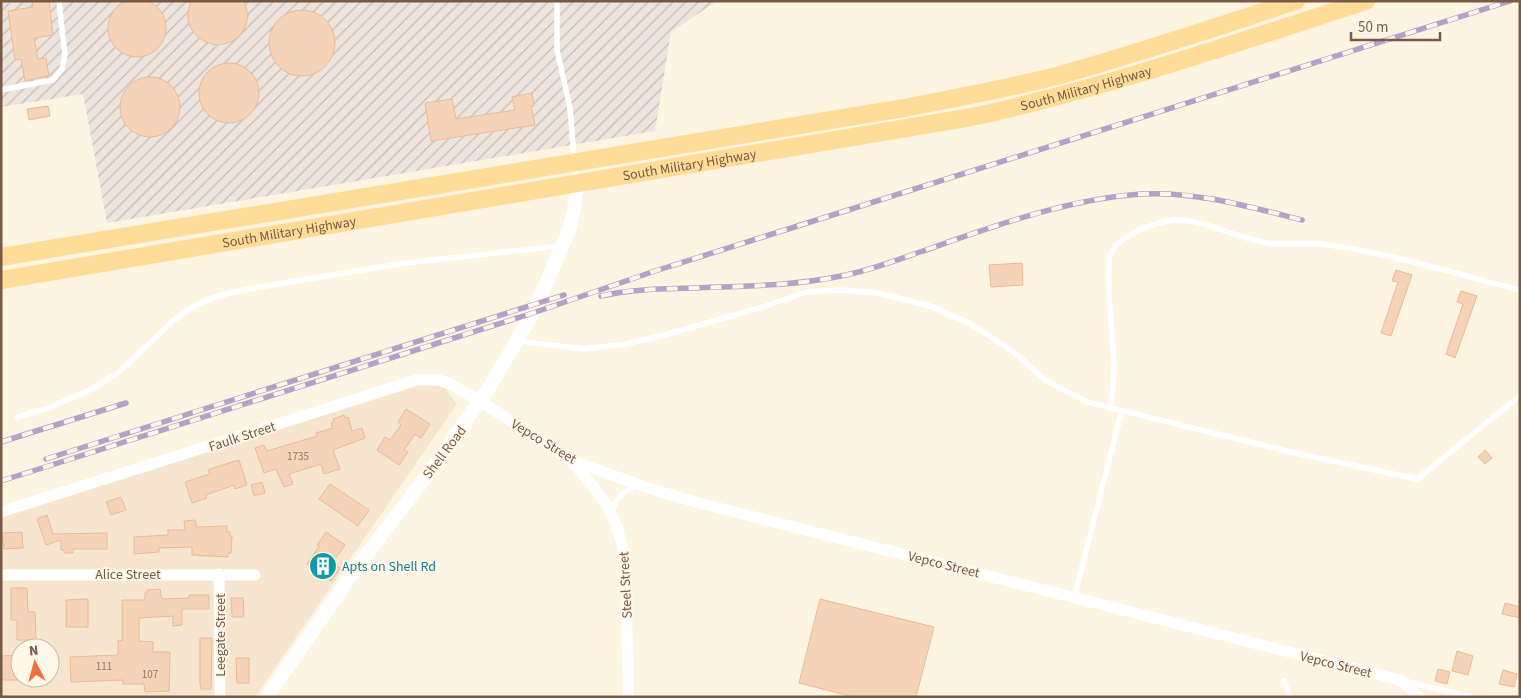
<svg xmlns="http://www.w3.org/2000/svg" width="1521" height="698" font-family="'Source Sans 3',sans-serif">
	<style>
		.residential { fill: #f6e6cf; fill-rule: evenodd }
		.industrial { fill: url(#industrial-furrows) }
		.building { fill: #f6d3b7; stroke: #eaba96 }
		.lines { fill: none; stroke-linecap: round; stroke-linejoin: round }
		.service { stroke: #fff; stroke-width: 5.5 }
		.minor { stroke: #fff; stroke-width: 11 }
		.tertiary { stroke: #fff; stroke-width: 14 }
		.primary { stroke: #ffdd98; stroke-width: 18 }
		.rail-casing { stroke: #b7a0c8; stroke-width: 5.5 }
		.rail { stroke: #fff8ea; stroke-width: 4; stroke-dasharray: 11; stroke-linecap: butt }
		.labels { text-anchor: middle; stroke-width: 4; stroke-linejoin: round; paint-order: stroke }
		.number-label { font-size: 11px; fill: #987862 }
		.street-label { font-size: 14px; fill: #785a46; stroke: #fff8ea }
		.culture-label { font-size: 14px; fill: #0d838f; stroke: #fff8ea; text-anchor: start }
	</style>
	<defs>
		<pattern id="industrial-furrows" width="10" height="10" patternUnits="userSpaceOnUse" patternTransform="scale(1.25)"><rect width="10" height="10" fill="#ede5dd"/><path d="M-1 1l2-2M0 10L10 0M9 11l2-2" fill="none" stroke="#c5bdb5"/></pattern>
	</defs>
	<rect width="100%" height="100%" fill="#fef4e2"/>
	<!-- residential -->
	<path class="residential" d="M421,385L443,386L457,404L255,697H1V517ZM20,648H50V678H20Z"/>
	<!-- industrial -->
	<polygon class="industrial" points="1,1 717,1 671,32 655,131 107,223 83,94 1,107"/>
	<!-- building -->
	<g class="building">
		<circle cx="137" cy="28" r="29"/>
		<polygon points="32,1 49,1 53,35 34,38 38,59 46,58 49,76 25,81 21,59 15,60 8,11 33,7"/>
		<polygon points="191,1 244,1 248,15 246,25 241,34 233,41 224,44 215,45 206,42 198,37 192,30 188,21 188,12"/>
		<circle cx="302" cy="43" r="33"/>
		<circle cx="229" cy="93" r="30"/>
		<circle cx="150" cy="107" r="30"/>
		<polygon points="532,93 534,106 531,106 535,125 431,141 425,103 452,99 456,119 515,110 512,97"/>
		<polygon points="48,106 50,116 29,120 27,109"/>
		<polygon points="1022,263 1023,285 991,287 989,265"/>
		<polygon points="1396,270 1412,275 1391,336 1381,333 1398,282 1392,281"/>
		<polygon points="1461,291 1477,296 1455,358 1446,354 1463,304 1457,302"/>
		<polygon points="406,409 430,424 421,438 415,434 404,450 408,452 399,465 377,450 385,437 390,440 401,425 398,422"/>
		<polygon points="344,415 345,418 348,417 352,431 362,428 365,438 333,450 340,469 324,474 321,464 289,474 293,484 284,487 276,469 264,473 255,448 264,445 267,451 317,436 316,433 333,428 331,423 334,422 333,419"/>
		<polygon points="1485,450 1492,458 1485,464 1478,457"/>
		<polygon points="239,460 247,485 235,489 234,485 206,495 207,498 192,503 185,482 210,474 208,470 213,468"/>
		<polygon points="262,482 265,493 254,496 251,485"/>
		<polygon points="330,484 369,510 358,526 319,499"/>
		<polygon points="121,497 126,510 111,515 106,502"/>
		<polygon points="47,515 53,534 107,533 107,549 73,549 73,553 64,553 64,550 61,550 61,540 46,545 37,519"/>
		<polygon points="195,520 197,527 227,526 227,532 230,532 230,536 232,536 231,553 228,553 228,557 192,555 192,547 159,548 159,552 134,554 134,537 168,535 168,530 185,530 184,521"/>
		<polygon points="22,532 23,548 4,549 2,533"/>
		<polygon points="326,532 345,545 332,563 340,568 331,581 307,564 319,546 317,545"/>
		<polygon points="11,588 27,588 28,612 35,612 36,640 17,640 17,620 11,620"/>
		<polygon points="160,589 162,599 189,598 189,595 209,595 209,609 182,609 182,625 173,626 173,616 139,618 139,641 153,642 153,652 170,652 169,691 145,692 144,684 123,684 123,680 71,682 70,657 118,655 118,640 122,641 122,600 145,600 145,593 147,593 147,590"/>
		<polygon points="231,598 243,598 244,617 232,617"/>
		<polygon points="88,599 88,627 66,627 66,600"/>
		<polygon points="820,599 934,627 916,697 854,697 799,683"/>
		<polygon points="1505,603 1520,607 1520,618 1502,614"/>
		<polygon points="200,638 212,638 211,689 201,689 200,684"/>
		<polygon points="1457,651 1473,656 1468,675 1452,671"/>
		<polygon points="19,655 19,680 2,680 1,656"/>
		<polygon points="236,658 249,658 249,683 237,683"/>
		<polygon points="1438,669 1450,672 1447,684 1435,681"/>
		<polygon points="1503,670 1517,674 1514,687 1499,684"/>
	</g>
	<g class="lines">
		<!-- service -->
		<g class="service">
			<polyline points="557,1 557,50 570,108 576,182"/>
			<polyline points="1,90 53,80 62,69 65,55 59,1"/>
			<polyline points="519,341 583,349 626,344 668,334 763,307 806,292 841,290 878,293 930,306 969,323 1014,352 1045,380 1087,402 1295,453 1417,479 1520,396"/>
			<path d="M1111,408C1112,394 1114,380 1114,366C1114,345 1104,267 1111,253C1120,235 1157,221 1176,220C1208,220 1237,239 1268,243C1288,245 1308,242 1328,245C1393,254 1457,274 1520,290"/>
			<polyline points="17,417 51,407 94,388 119,372 173,321 191,308 214,297 238,291 278,284 406,263 560,246"/>
			<path d="M612,513C615,498 623,491 638,485"/>
			<polyline points="1074,598 1122,410"/>
			<polyline points="1284,681 1290,697"/>
			<polyline points="1405,681 1471,697"/>
		</g>
		<!-- minor -->
		<g class="minor">
			<path d="M572,462C587,479 603,496 613,518C628,550 627,585 627,620C627,645 628,671 628,697"/>
			<polyline points="1,512 416,380 439,380 450,384 480,401 570,460 648,488 699,503 1400,680 1419,697"/>
			<polyline points="219,574 220,697"/>
			<polyline points="1,575 255,575"/>
		</g>
		<!-- tertiary -->
		<polyline class="tertiary" points="267,697 352,574 440,458 492,383 533,313 569,231 574,209 577,184"/>
		<!-- primary -->
		<g class="primary">
			<path d="M1,257L904,108C955,98 1006,89 1056,76C1137,54 1216,27 1296,1"/>
			<path id="s1" d="M1,280L972,117C1106,88 1236,43 1366,1"/>
		</g>
		<!-- rail casing -->
		<g class="rail-casing">
			<g id="rail">
				<path d="M601,296C631,289 663,289 694,288C743,286 793,286 841,276C868,271 894,261 920,252C992,227 1066,199 1142,194C1196,191 1250,207 1302,220"/>
				<polyline points="1,442 126,403"/>
				<polyline points="46,459 564,295"/>
				<polyline points="1,481 533,313 652,272 1510,1"/>
			</g>
		</g>
		<!-- rail -->
		<use href="#rail" class="rail"/>
	</g>
	<!-- icons -->
	<defs>
		<g id="building-disc" transform="scale(1.4375)"><circle r="9.5" fill="#0f9aa8" stroke="#fff8ea"/><path d="M-4-6H4V6H1V3H-1V6H-4ZM-2.5-4.3h1.7v1.8h-1.7ZM.8-4.3h1.7v1.8H.8ZM-2.5-1h1.7V.8h-1.7ZM.8-1h1.7V.8H.8Z" fill="#fff"/></g>
	</defs>
	<g fill-rule="evenodd">
		<use href="#building-disc" x="323" y="566"/>
	</g>
	<g class="labels">
		<!-- number labels -->
		<g class="number-label">
			<text x="298" y="460">1735</text>
			<text x="104" y="670">111</text>
			<text x="150" y="678">107</text>
		</g>
		<!-- street labels -->
		<g class="street-label">
			<text dy="5" stroke="none"><textPath href="#s1" startOffset="1102">South Military Highway</textPath></text>
			<text dy="5" stroke="none"><textPath href="#s1" startOffset="698">South Military Highway</textPath></text>
			<text dy="5" stroke="none"><textPath href="#s1" startOffset="292">South Military Highway</textPath></text>
			<text transform="translate(242 436) rotate(-18)" y="5">Faulk Street</text>
			<text transform="translate(544 441) rotate(31)" y="5">Vepco Street</text>
			<text transform="translate(444 452) rotate(-53)" y="5">Shell Road</text>
			<text transform="translate(944 564) rotate(14)" y="5">Vepco Street</text>
			<text x="128" y="579">Alice Street</text>
			<text transform="translate(625 585) rotate(-93)" y="5">Steel Street</text>
			<text transform="translate(220 635) rotate(-90)" y="5">Leegate Street</text>
			<text transform="translate(1336 664) rotate(14)" y="5">Vepco Street</text>
		</g>
		<!-- culture labels -->
		<g class="culture-label">
			<text x="342" y="571">Apts on Shell Rd</text>
		</g>
	</g>
	<!-- border -->
	<rect width="1521" height="698" fill="none" stroke="#785a46" stroke-width="5"/>
	<!-- north arrow -->
	<g transform="translate(35 663) rotate(354)"><circle r="24" fill="#fff8ea" stroke="#c9b9a8"/>
	<path d="M0-4L9 19L0 12L-9 19Z" fill="#f26d3c"/>
	<text y="-8" font-size="14" font-weight="bold" text-anchor="middle" fill="#785a46">N</text>
	</g>
	<!-- scale -->
	<path d="M1351 32v8h89v-8" fill="none" stroke="#785a46" stroke-width="2.5"/>
	<text x="1358" y="32" font-size="15" fill="#785a46" stroke="#fff8ea" stroke-width="4" paint-order="stroke">50 m</text>
</svg>
